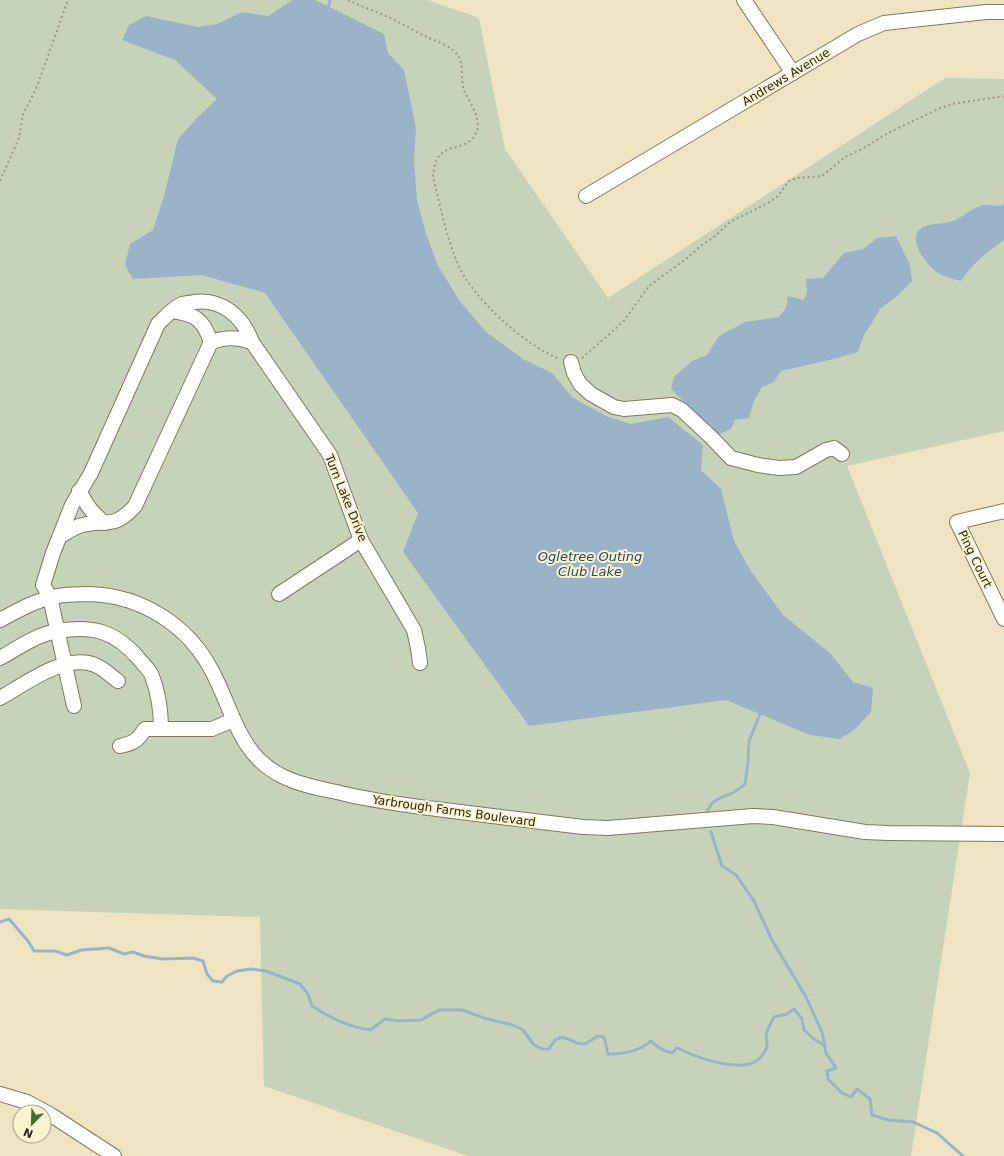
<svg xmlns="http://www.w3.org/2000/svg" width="1004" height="1156" font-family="'DejaVu Sans',sans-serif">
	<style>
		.green { fill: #c6d3b9 }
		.water { fill: #9bb3c9 }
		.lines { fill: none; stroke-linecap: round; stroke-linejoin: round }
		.stream { stroke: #9bb3c9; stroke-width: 3 }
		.minor-casing { stroke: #82795b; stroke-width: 16 }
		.path { stroke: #9f987f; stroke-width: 2; stroke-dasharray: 2 3; stroke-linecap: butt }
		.minor { stroke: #fff; stroke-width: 14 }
		.labels { text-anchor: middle; stroke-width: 4; stroke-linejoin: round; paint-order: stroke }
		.street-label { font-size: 12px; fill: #292518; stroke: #fcf2d0 }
		.water-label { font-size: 13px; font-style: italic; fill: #224a6a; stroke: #fcf2d0 }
	</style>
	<rect width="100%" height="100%" fill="#eee4c3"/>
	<!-- green -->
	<polygon class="green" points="0,0 428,0 479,18 505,149 608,298 945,78 1004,79 1004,431 847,466 970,773 911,1156 468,1156 264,1086 260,917 0,909"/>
	<!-- water -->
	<g class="water">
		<polygon points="293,0 315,0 384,34 388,53 404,70 416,128 414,160 417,200 426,233 437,264 459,300 486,332 523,359 552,373 572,397 606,416 630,424 668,417 703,445 701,470 721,489 734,541 751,571 783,615 830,653 853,682 873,688 871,712 854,730 840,739 810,735 726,700 529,726 403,552 418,513 265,293 202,275 133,279 125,265 130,244 153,230 164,196 178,139 198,117 217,99 175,60 122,40 129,25 146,16 198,27 217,24 242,12 268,16"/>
		<path d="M1004,203V240C987,252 973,263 961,281C953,279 945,277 938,273C927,266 907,240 920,229C929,222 942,225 953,221C963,217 972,208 983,205C988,204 996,206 1001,206Z"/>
		<polygon points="896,236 910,265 912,281 895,298 881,308 864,335 858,352 838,358 781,371 774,382 762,387 754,401 749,418 735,420 731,429 720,434 712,430 671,389 674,377 692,361 707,355 719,336 745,322 779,317 786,308 788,296 804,300 807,292 806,279 823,278 844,253 863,249 877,238"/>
	</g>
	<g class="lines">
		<!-- stream -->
		<g class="stream">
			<polyline points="328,9 330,0"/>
			<path d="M707,814C710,798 723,798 734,792C738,789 742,787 745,784L748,763L749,741L760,714L759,711"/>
			<polyline points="711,832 722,866 736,875 754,901 772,940 806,997 822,1032 826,1053 836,1068 827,1071 828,1079 842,1093 851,1097 857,1089 870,1099 872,1115 888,1120 913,1122 937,1133 963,1156"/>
			<path d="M0,922L9,919L28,941L34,951H55L67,955L81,950L109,948L124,954L133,952L144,956L163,959L193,958L203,961L207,974L213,981L222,982L227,976L237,971L251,969L266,971L300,984L308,994L312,1006C330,1018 349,1027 370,1030L385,1019L399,1021L421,1020L439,1010H462L487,1019L513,1025L523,1030L534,1045L542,1049H549L555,1040L563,1037L577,1043L585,1044L598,1036L604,1037L608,1054C622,1054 640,1051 651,1041C658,1048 663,1051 672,1053L677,1048C696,1057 749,1078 763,1054C769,1046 767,1046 766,1037C766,1030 771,1023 774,1017L787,1014L794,1009L802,1019L804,1030L814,1039L825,1046"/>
		</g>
		<!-- minor casing -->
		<g class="minor-casing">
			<g id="minor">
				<polyline points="744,0 793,73"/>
				<polyline points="586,196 858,34 884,23 986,12 1004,12"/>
				<path d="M172,311C195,314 203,319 211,342"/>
				<polyline points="252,342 330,455 361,540 414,630 418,648 420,663"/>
				<polyline points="571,362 574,373 580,384 591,394 614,407 624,409 672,405 682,410 712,438 731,458 758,465 779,468 796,467 826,450 834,448 842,454"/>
				<path d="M79,491C88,507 92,513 105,523"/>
				<polyline points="1004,511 957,522 1004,619"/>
				<path d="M59,537C65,533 72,529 79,526C104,518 113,531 135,506L211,342C227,337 236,337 252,342C243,317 222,298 194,302C190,303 185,303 182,304C173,308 165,317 158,324L91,473L72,505L53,553L43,585L50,597L74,706"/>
				<polyline points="279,594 361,540"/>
				<path d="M0,620C17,611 34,601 53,597C65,594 78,594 90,594C142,596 188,625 212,671C233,710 238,754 282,776C302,786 324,789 345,794C383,803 421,807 460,812C501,817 542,822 583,827L608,828L753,816L773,817L865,832L888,833L1004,834"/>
				<path d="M0,658C18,648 37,634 58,631C93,625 115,631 139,659C143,664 150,670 152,676C158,692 161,711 161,729"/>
				<path d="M0,698C25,684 65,653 95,665C103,668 111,676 118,681"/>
				<path d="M120,746C134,743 137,741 145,729H212L233,720"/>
				<polyline points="0,1094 27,1102 51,1115 114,1156"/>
			</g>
		</g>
		<!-- path -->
		<g class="path">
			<path d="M348,0C364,8 382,13 398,22C407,26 416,32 425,36C435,41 453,46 459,57C464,67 460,82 465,93C471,103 482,121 476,133C468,150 449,144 439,156C434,162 434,170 433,177C440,205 446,235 457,262C470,296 525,346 560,359"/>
			<polyline points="0,181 19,138 23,114 36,89 68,0"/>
			<polyline points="582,358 623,322 649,286 686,259 703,244 713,238 730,222 768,203 778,196 789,181 797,178 822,176 845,157 862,149 888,133 936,110 952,104 1004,96"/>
		</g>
		<!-- minor -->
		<use href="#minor" class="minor"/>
	</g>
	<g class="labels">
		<!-- street labels -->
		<g class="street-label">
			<text transform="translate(786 77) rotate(-31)" y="4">Andrews Avenue</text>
			<text transform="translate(346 498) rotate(68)" y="4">Turn Lake Drive</text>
			<text transform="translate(975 559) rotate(64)" y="4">Ping Court</text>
			<text transform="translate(454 811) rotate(8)" y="4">Yarbrough Farms Boulevard</text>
		</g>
		<!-- water labels -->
		<g class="water-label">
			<text x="590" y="561">Ogletree Outing<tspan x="590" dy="15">Club Lake</tspan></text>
		</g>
	</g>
	<!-- north arrow -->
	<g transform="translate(32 1124) rotate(203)"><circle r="19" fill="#fcf2d0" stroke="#a8a086"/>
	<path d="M0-3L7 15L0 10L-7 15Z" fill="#456e29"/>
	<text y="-6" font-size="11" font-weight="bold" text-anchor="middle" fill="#292518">N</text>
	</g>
</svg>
